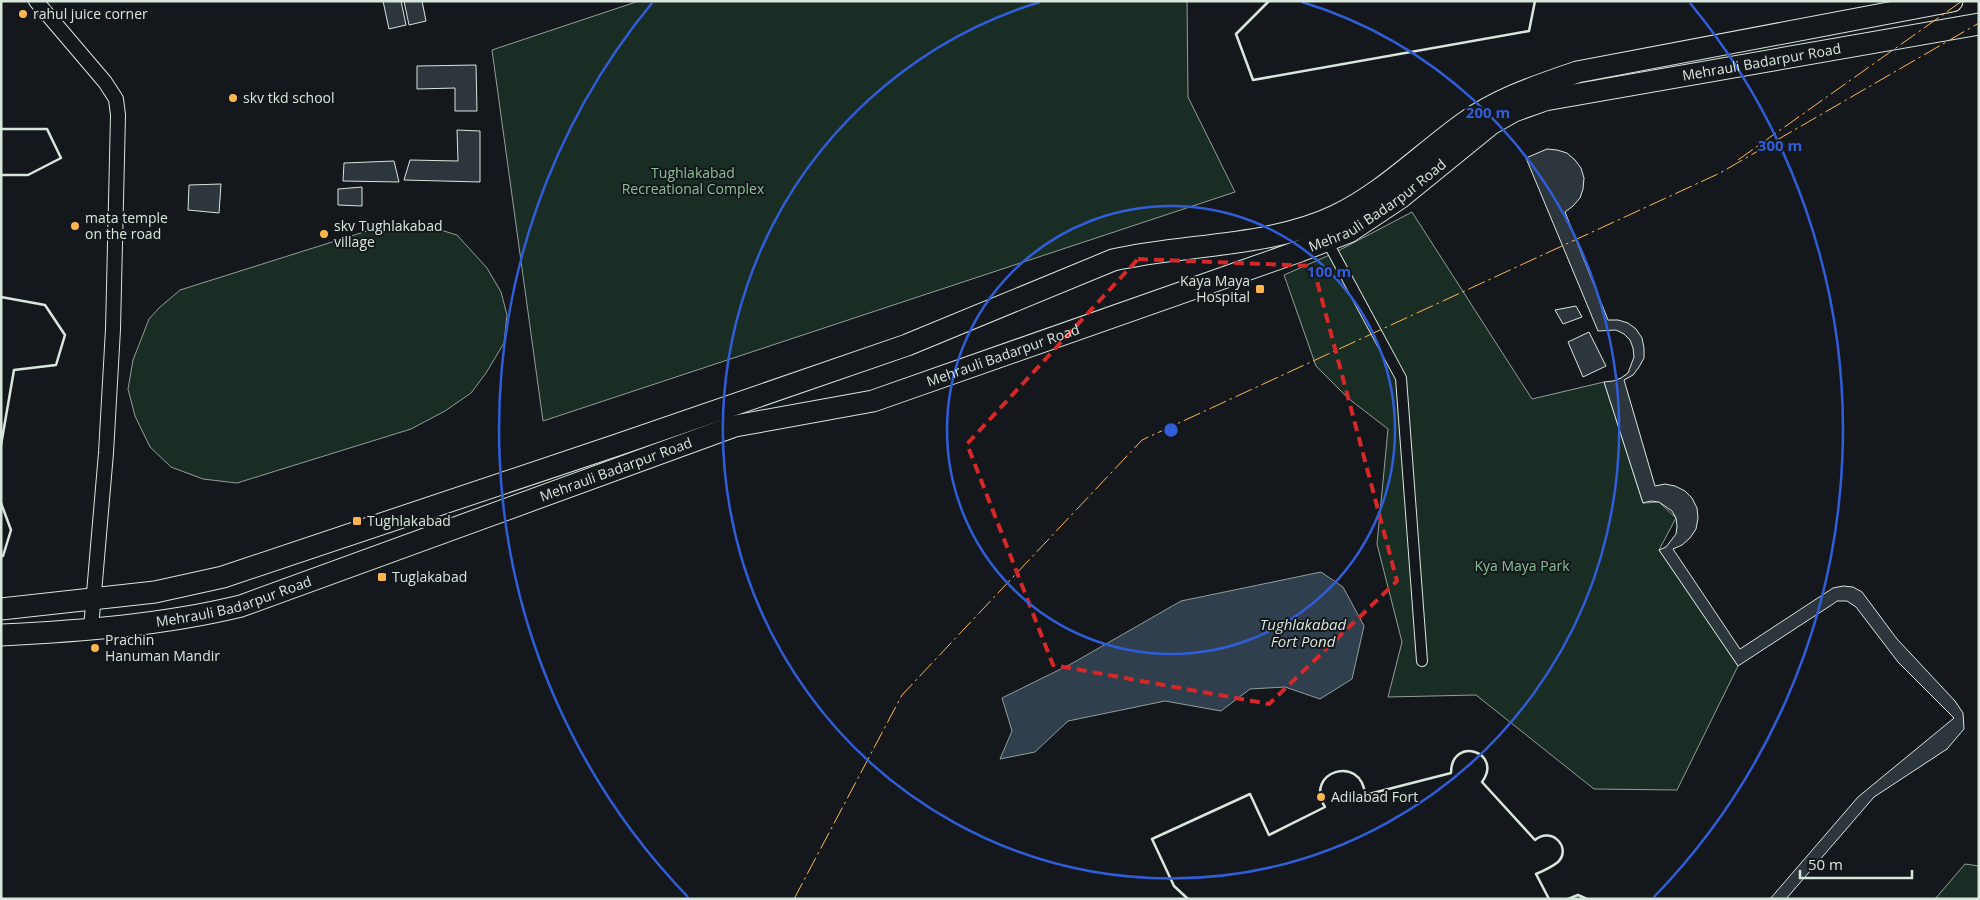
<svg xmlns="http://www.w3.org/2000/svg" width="1980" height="900" font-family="'Open Sans',sans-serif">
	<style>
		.green { fill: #1a2d24; stroke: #939e99 }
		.water { fill: #2f3f4d; stroke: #939e99 }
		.building { fill: #2c363c; stroke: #d8e6dc }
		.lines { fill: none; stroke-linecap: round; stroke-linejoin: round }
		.pedestrian-casing { stroke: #d8e6dc; stroke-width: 12 }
		.minor-casing { stroke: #d8e6dc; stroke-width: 16 }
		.primary-casing { stroke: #d8e6dc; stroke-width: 23 }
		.pedestrian { stroke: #14181c; stroke-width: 10 }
		.minor { stroke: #14181c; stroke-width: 14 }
		.primary { stroke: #14181c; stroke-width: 21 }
		.wall { stroke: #d8e6dc; stroke-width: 2.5 }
		.power { stroke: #ffb74d; stroke-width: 1; stroke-dasharray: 18 4 2.5 4; stroke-linecap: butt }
		.marked { fill: none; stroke: #d62828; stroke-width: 4; stroke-dasharray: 10 6; stroke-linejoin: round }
		.ring { fill: none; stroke: #305dd8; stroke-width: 2.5 }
		.poi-dot { fill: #ffb74d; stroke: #14181c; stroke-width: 2 }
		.labels { text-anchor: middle; stroke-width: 4; stroke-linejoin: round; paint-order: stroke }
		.poi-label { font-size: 14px; fill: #d8e6dc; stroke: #14181c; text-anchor: start }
		.street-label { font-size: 14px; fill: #d8e6dc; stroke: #14181c }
		.park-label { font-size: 14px; fill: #8ac095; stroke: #14181c }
		.water-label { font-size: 15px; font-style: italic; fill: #d8e6dc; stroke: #14181c }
		.centre { fill: #305dd8; stroke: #14181c; stroke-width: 2.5 }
		.ring-label { font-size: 15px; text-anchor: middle; font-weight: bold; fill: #305dd8; stroke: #14181c; stroke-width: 4; stroke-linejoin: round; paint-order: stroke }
	</style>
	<rect width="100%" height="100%" fill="#14181c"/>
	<!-- green -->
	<g class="green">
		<polygon points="639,1 1187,1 1188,97 1235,192 543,421 492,50"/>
		<polygon points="1412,212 1532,399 1604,382 1643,503 1659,502 1676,518 1659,550 1738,666 1677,790 1594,789 1476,695 1388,697 1402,642 1377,544 1388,429 1349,399 1316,366 1284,275 1334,253"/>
		<polygon points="386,225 434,228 457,235 487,268 501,292 507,315 504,343 486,373 471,393 445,411 411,429 237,483 203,479 171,467 150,447 135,416 128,389 133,360 149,319 159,308 180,290"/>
		<polygon points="1965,864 1979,866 1979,899 1935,899"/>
	</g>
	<!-- water -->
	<polygon class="water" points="1321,572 1343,587 1364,626 1352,679 1320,699 1285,687 1250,689 1221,711 1165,701 1068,721 1035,752 1000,759 1012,731 1002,698 1071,664 1181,601"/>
	<!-- building -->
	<g class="building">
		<polygon points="383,1 401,1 406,25 389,29"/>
		<polygon points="404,1 422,1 426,21 409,25"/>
		<polygon points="476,65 477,111 455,111 455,88 417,89 417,66"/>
		<polygon points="457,130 480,131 480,182 404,180 410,160 458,161"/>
		<polygon points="1547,149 1557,150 1567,153 1575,160 1581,168 1584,178 1583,189 1580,198 1573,206 1565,212 1608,320 1618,320 1628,323 1636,329 1642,338 1644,348 1644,358 1639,367 1633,375 1624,380 1655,486 1665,484 1675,486 1685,491 1692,498 1697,508 1698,518 1696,529 1690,538 1682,545 1673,549 1740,649 1833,588 1843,586 1853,587 1862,592 1897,639 1955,701 1963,713 1964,729 1947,749 1874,797 1786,899 1770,899 1858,797 1954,718 1898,662 1856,607 1847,601 1837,601 1833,604 1738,666 1659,550 1666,547 1676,534 1677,526 1676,518 1672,511 1659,502 1651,501 1643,503 1604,382 1613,381 1621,378 1628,373 1634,357 1633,348 1630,340 1624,334 1616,330 1598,331 1526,158"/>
		<polygon points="394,161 399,182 343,181 344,163"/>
		<polygon points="221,184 219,213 188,210 189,185"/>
		<polygon points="362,187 362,206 338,205 338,189"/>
		<polygon points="1576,306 1582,317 1563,324 1555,310"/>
		<polygon points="1589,332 1606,366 1583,377 1568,342"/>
	</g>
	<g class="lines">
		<!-- pedestrian casing -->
		<g class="pedestrian-casing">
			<polyline id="pedestrian" points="1327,241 1401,378 1422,661"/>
		</g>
		<!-- minor casing -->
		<g class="minor-casing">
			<polyline id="minor" points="36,1 105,82 116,99 118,115 113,329 106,453 91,628"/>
		</g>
		<!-- primary casing -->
		<g class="primary-casing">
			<g id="primary">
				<path d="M1,609L155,592L223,577L617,445L907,345L1113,260C1183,244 1270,247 1335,216C1383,193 1421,154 1464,123C1499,98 1537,86 1577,72L1952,1"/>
				<path id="s1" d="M1,635C81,631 163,625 241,606L735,426L873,401L1300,251L1349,232L1400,198L1491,124L1514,111L1545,100L1979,24"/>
			</g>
		</g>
		<!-- pedestrian -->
		<use href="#pedestrian" class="pedestrian"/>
		<!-- minor -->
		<use href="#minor" class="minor"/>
		<!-- primary -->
		<use href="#primary" class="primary"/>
		<!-- wall -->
		<g class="wall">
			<polyline points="1269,1 1236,34 1253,80 1529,31 1535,1"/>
			<polyline points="1,129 47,129 61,158 28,175 1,175"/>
			<polyline points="1,297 45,305 65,335 56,365 14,370 1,445"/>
			<polyline points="1,503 11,530 3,556 1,556"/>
			<path d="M1188,899L1174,886L1152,839L1250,794L1269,835L1325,807C1303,772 1362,753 1365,795L1451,773C1451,735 1504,752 1482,782L1535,840C1552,826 1572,848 1558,862C1552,867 1543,871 1536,874L1549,899"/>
			<polyline points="1568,899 1578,895 1587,899"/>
		</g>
		<!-- power -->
		<g class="power">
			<polyline points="1738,160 1962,1"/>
			<polyline points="794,899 902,695 1142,440 1720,173 1979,23"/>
		</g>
	</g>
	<!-- marked area -->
	<path class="marked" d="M1138,259L1313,266L1397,581L1269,704L1053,665L967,444Z"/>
	<!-- distance rings -->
	<g class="ring">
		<circle cx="1171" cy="430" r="224"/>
		<path d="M1302 2A448 448 0 1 1 1040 2"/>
		<path d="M688 897A672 672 0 0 1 652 3M1690 3A672 672 0 0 1 1654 897"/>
	</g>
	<!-- markers -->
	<g class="poi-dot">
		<circle cx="23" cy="14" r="5"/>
		<circle cx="233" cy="98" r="5"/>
		<circle cx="75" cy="226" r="5"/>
		<circle cx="324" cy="234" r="5"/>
		<rect x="1255" y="284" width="10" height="10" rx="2.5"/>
		<rect x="352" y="516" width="10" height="10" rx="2.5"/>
		<rect x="377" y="572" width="10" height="10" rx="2.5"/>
		<circle cx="95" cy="648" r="5"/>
		<circle cx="1321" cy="797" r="5"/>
	</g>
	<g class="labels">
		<!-- poi labels -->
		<g class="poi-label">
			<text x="33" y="19">rahul juice corner</text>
			<text x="243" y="103">skv tkd school</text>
			<text x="85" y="223">mata temple<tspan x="85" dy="16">on the road</tspan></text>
			<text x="334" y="231">skv Tughlakabad<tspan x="334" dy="16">village</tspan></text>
			<text x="1250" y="286" text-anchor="end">Kaya Maya<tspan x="1250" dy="16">Hospital</tspan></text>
			<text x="367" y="526">Tughlakabad</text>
			<text x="392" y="582">Tuglakabad</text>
			<text x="105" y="645">Prachin<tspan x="105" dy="16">Hanuman Mandir</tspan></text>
			<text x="1331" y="802">Adilabad Fort</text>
		</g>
		<!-- street labels -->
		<g class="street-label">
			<text dy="5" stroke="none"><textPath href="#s1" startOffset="1871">Mehrauli Badarpur Road</textPath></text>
			<text dy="5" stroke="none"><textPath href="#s1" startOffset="1451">Mehrauli Badarpur Road</textPath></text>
			<text dy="5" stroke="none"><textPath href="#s1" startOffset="1046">Mehrauli Badarpur Road</textPath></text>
			<text dy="5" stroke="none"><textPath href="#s1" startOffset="641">Mehrauli Badarpur Road</textPath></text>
			<text dy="5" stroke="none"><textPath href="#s1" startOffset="236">Mehrauli Badarpur Road</textPath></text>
		</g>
		<!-- park labels -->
		<g class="park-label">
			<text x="693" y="178">Tughlakabad<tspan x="693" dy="16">Recreational Complex</tspan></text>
			<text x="1522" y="571">Kya Maya Park</text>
		</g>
		<!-- water labels -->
		<g class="water-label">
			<text x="1303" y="630">Tughlakabad<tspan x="1303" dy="17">Fort Pond</tspan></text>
		</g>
	</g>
	<circle cx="1171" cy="430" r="8" class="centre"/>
	<g class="ring-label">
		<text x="1488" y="118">200 m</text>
		<text x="1780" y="151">300 m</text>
		<text x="1329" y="277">100 m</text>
	</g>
	<!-- border -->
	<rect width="1980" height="900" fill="none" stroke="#d8e6dc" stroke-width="5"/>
	<!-- scale -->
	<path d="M1800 870v8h112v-8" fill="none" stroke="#d8e6dc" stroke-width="2.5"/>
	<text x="1808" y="870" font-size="15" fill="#d8e6dc" stroke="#14181c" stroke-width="4" paint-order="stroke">50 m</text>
</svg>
